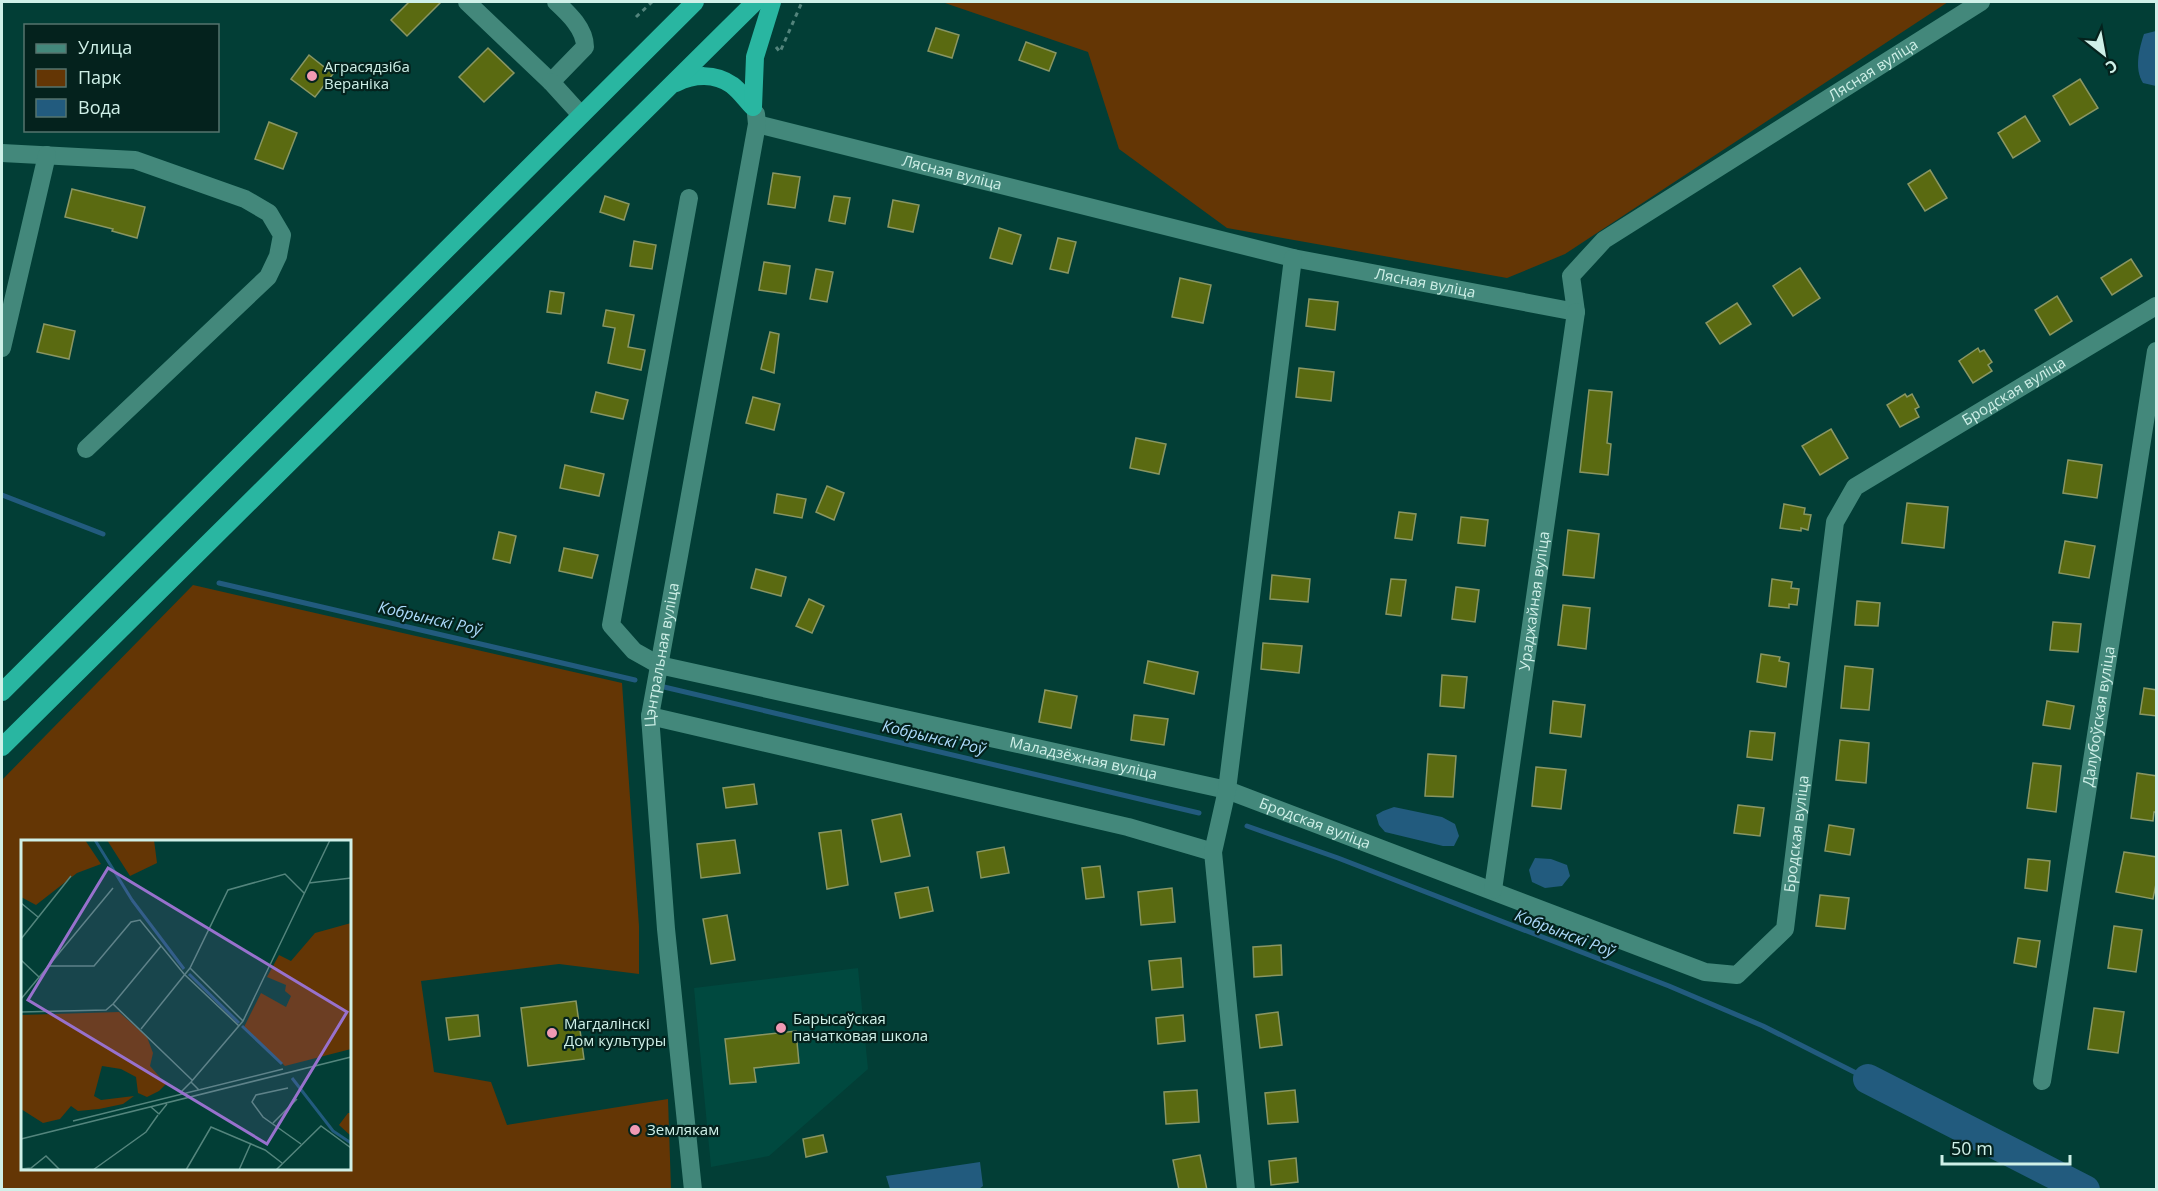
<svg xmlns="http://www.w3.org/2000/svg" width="2158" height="1191" font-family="'Open Sans',sans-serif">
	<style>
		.built { fill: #00493f }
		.green { fill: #643605; fill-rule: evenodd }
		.water { fill: #225b7e }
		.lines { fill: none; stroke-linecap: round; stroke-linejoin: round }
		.stream { stroke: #225b7e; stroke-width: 5 }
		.river { stroke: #225b7e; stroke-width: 30 }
		.building { fill: #5a6a11; stroke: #899663; stroke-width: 1.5 }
		.path { stroke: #53847c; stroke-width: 3; stroke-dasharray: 4.5 4.5; stroke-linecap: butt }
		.minor { stroke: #43887b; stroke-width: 18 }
		.highway { stroke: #29b6a1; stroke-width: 18 }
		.poi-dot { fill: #f09ab4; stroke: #04221d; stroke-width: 2 }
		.labels { text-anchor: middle; stroke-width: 4.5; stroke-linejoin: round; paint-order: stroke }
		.poi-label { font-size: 15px; fill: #cff0e8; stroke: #04221d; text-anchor: start }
		.street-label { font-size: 15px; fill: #cff0e8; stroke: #04221d }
		.water-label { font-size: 16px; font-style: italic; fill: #acdafb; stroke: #04221d }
		.inset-river { fill: none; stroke: #225b7e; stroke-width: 3 }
		.inset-road { fill: none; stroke: #54857d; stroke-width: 1.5 }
		.view { fill: #9871cd; fill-opacity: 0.15; stroke: #9871cd; stroke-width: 3 }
		.inset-edge { fill: none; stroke: #cff0e8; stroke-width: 3 }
	</style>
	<rect width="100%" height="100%" fill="#023e36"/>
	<!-- built -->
	<polygon class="built" points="858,968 868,1069 769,1156 711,1167 694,988"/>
	<!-- green -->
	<g class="green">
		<polygon points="942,2 1948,2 1565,254 1507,278 1227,228 1119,149 1088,52"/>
		<path d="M193,585L622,683L639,926V974L559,964L421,981L434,1072L491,1082L507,1125L668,1099L671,1189H2V780ZM22,842H350V1168H22Z"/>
	</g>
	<!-- water -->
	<g class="water">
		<path d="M2156,31V86L2143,83C2134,69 2139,49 2144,34Z"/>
		<polygon points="1394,807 1442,817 1455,824 1459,836 1454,846 1443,846 1385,832 1379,825 1376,815 1383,811"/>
		<polygon points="1535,858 1551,859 1567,865 1570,876 1562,886 1545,888 1532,882 1529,870"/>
		<polygon points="980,1162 983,1186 979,1189 890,1189 886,1176"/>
	</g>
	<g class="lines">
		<!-- stream -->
		<g class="stream">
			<polyline points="2,495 103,534"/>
			<polyline points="219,583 635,680"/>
			<polyline points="664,687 1199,813"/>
			<polyline points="1247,826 1338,858 1669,986 1763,1026 1868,1079"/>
		</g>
		<!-- river -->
		<polyline class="river" points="1868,1079 2085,1190"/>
	</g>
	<!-- building -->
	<g class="building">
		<polygon points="409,2 441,2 407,36 391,20"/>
		<polygon points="936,28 959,35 952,58 928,51"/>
		<polygon points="1026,42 1056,53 1049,71 1019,60"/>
		<polygon points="488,48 514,73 484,102 459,77"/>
		<polygon points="309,55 333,74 315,97 291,79"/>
		<polygon points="2080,79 2098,108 2070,125 2053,96"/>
		<polygon points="2025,116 2040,141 2013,158 1998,133"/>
		<polygon points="269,122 297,133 283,169 255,159"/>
		<polygon points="1930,170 1947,198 1925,211 1908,184"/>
		<polygon points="773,173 800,177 795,208 768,204"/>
		<polygon points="72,189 145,207 137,238 112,231 113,229 65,217"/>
		<polygon points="605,196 629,204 624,220 600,212"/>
		<polygon points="834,196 850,198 845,224 829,221"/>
		<polygon points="893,200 919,205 913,232 888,227"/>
		<polygon points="999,228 1021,235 1012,264 990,258"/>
		<polygon points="1058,238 1076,242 1068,273 1050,269"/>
		<polygon points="634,241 656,245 652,269 630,266"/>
		<polygon points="2131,259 2142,276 2112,295 2101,278"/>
		<polygon points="764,262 790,266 786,294 759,290"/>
		<polygon points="1800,268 1820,298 1793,316 1773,286"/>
		<polygon points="816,269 833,272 827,302 810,299"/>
		<polygon points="1180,278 1211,285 1203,323 1172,317"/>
		<polygon points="550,291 564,293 561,314 547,312"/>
		<polygon points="2057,296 2072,321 2050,335 2035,310"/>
		<polygon points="1309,299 1338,302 1335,330 1306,326"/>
		<polygon points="1737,303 1751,324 1720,344 1706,323"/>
		<polygon points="606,310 634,315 628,347 645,350 641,370 608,363 615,328 603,326"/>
		<polygon points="44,324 75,331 69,359 37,352"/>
		<polygon points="770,332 779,334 774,373 761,369"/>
		<polygon points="1978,348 1980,352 1984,350 1992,362 1988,365 1992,371 1973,383 1959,361"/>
		<polygon points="1299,368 1334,372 1331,401 1296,397"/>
		<polygon points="1589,390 1612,392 1607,443 1611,444 1608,475 1580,472"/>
		<polygon points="596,392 628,400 623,419 591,412"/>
		<polygon points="1905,394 1907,397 1912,394 1919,407 1915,409 1919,417 1900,427 1887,405"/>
		<polygon points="753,397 780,404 774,430 746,423"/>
		<polygon points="1831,429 1848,458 1820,475 1802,446"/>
		<polygon points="1136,438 1166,444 1159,474 1130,468"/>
		<polygon points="2068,460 2102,465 2097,498 2063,493"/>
		<polygon points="565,465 604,474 599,496 560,488"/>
		<polygon points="827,486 844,493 834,520 816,512"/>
		<polygon points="777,494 806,499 802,518 774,513"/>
		<polygon points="1907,503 1948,507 1944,548 1902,543"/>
		<polygon points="1784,504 1805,508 1804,514 1811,515 1808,530 1801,528 1801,531 1780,528"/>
		<polygon points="1399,512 1416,514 1412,540 1395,538"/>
		<polygon points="1461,517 1488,520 1485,546 1458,543"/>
		<polygon points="1568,530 1599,534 1594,578 1563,575"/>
		<polygon points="499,532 516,536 510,563 493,559"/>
		<polygon points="2065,541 2095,546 2089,578 2059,573"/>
		<polygon points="564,548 598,555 592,578 559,571"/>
		<polygon points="756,569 786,577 781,596 751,588"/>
		<polygon points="1272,575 1310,579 1308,602 1270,599"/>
		<polygon points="1391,579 1406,580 1401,616 1386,614"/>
		<polygon points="1772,579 1792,582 1791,588 1799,589 1797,605 1789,604 1789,608 1769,606"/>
		<polygon points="1456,587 1479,590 1475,622 1452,619"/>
		<polygon points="809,599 824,606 812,633 796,626"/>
		<polygon points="1857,601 1880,603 1878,626 1855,625"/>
		<polygon points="1563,605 1590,608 1586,649 1558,645"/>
		<polygon points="2053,622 2081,624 2078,652 2050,650"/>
		<polygon points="1263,643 1302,646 1299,673 1261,669"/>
		<polygon points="1761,654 1780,657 1779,661 1789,663 1786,687 1757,682"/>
		<polygon points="1148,661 1198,672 1194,694 1144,683"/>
		<polygon points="1845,666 1873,669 1869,710 1841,708"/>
		<polygon points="1442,675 1467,677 1464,708 1440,706"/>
		<polygon points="2144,688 2157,690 2157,716 2140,714"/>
		<polygon points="1045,690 1077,696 1071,728 1039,722"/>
		<polygon points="1553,701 1585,705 1581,737 1550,733"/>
		<polygon points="2047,701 2074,706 2070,729 2043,725"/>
		<polygon points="1134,715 1168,719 1164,745 1131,740"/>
		<polygon points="1750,731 1775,733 1772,760 1747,757"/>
		<polygon points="1840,740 1869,743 1866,783 1836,780"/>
		<polygon points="1428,754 1456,756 1453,797 1425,796"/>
		<polygon points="2033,763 2061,766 2056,812 2027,808"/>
		<polygon points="1536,767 1566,770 1561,809 1532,806"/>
		<polygon points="2137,773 2157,776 2157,812 2154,812 2153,821 2131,818"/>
		<polygon points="754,784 757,804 726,808 723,788"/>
		<polygon points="1738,805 1764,808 1760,836 1734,833"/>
		<polygon points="901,814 910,856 881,862 872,820"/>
		<polygon points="1829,825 1854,829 1850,855 1825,851"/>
		<polygon points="841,830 848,885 827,889 819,833"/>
		<polygon points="735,840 740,873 701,878 697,844"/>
		<polygon points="1004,847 1009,873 981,878 977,852"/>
		<polygon points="2124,852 2157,857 2157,879 2153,899 2116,892"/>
		<polygon points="2028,859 2050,861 2047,891 2025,888"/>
		<polygon points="1100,866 1104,897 1086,899 1082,868"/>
		<polygon points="928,887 933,911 900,918 895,893"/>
		<polygon points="1172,888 1175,922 1141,925 1138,892"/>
		<polygon points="1820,895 1849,898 1845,929 1816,926"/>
		<polygon points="727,915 735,960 711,964 703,919"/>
		<polygon points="2114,926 2142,930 2136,972 2108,968"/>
		<polygon points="2018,938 2040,941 2036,967 2014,963"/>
		<polygon points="1281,945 1282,975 1254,977 1253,947"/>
		<polygon points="1181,958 1183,987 1152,990 1149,961"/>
		<polygon points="576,1001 584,1059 528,1066 521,1008"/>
		<polygon points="2094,1008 2124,1012 2118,1053 2088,1049"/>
		<polygon points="1278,1012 1282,1045 1260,1048 1256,1015"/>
		<polygon points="478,1015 480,1036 449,1040 446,1018"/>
		<polygon points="1183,1015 1185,1041 1158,1044 1156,1018"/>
		<polygon points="796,1031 799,1063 754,1068 756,1082 730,1084 725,1039"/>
		<polygon points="1197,1090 1199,1122 1166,1124 1164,1092"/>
		<polygon points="1295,1090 1298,1122 1268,1124 1265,1093"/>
		<polygon points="823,1135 827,1152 806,1157 803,1139"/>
		<polygon points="1200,1155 1207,1190 1179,1190 1173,1160"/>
		<polygon points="1296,1158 1298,1182 1271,1185 1269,1161"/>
	</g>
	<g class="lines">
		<!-- path -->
		<g class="path">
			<polyline points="636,17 652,2"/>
			<polyline points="776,47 780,52 802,2"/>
		</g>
		<!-- minor -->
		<g class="minor">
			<path d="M467,2L551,82L585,47C585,29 569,14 556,2"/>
			<polyline points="551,82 581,115"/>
			<path id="s1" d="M757,124L1293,258L1576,312L1571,276L1604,240L1981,2"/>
			<polyline points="2,153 135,160 245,199 269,213 282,235 278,256 268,277 86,449"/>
			<path id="s2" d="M689,198L611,625L634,651L659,665L1227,790L1705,972L1737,975L1785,929L1835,522L1855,487L2156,306"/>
			<polyline points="2,348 47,155"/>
			<polyline points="650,716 1128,827 1213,852"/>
			<path id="s3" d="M1493,890L1576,312"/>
			<path id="s4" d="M2042,1081L2156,351"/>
			<path id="s5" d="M693,1190L666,929L650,716L757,124L756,114"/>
			<polyline points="1246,1190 1213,852 1227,790 1293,258"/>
		</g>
		<!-- highway -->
		<g class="highway">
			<path d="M676,83C694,74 715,73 732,85C740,91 746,100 753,107"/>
			<polyline points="753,107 755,57 772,2"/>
			<polyline points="2,692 695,2"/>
			<polyline points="2,747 755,2"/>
		</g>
	</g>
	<!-- markers -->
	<g class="poi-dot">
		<circle cx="312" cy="76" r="6"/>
		<circle cx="781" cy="1028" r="6"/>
		<circle cx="552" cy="1033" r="6"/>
		<circle cx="635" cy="1130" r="6"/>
	</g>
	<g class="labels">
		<!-- poi labels -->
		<g class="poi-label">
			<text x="324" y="72">Аграсядзіба<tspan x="324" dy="17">Вераніка</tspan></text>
			<text x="793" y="1024">Барысаўская<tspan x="793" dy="17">пачатковая школа</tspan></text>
			<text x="564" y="1029">Магдалінскі<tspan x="564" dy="17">Дом культуры</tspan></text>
			<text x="647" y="1135">Землякам</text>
		</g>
		<!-- street labels -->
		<g class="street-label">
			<text dy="5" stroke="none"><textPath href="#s1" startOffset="1244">Лясная вуліца</textPath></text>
			<text dy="5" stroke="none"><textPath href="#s1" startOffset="201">Лясная вуліца</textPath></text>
			<text dy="5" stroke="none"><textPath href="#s1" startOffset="687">Лясная вуліца</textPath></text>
			<text dy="5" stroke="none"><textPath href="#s2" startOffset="2325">Бродская вуліца</textPath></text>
			<text dy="5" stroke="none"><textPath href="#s3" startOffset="292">Ураджайная вуліца</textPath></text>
			<text dy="5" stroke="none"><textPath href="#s5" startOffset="538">Цэнтральная вуліца</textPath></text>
			<text dy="5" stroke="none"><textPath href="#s4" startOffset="369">Далубоўская вуліца</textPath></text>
			<text dy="5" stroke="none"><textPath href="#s2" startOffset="932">Маладзёжная вуліца</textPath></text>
			<text dy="5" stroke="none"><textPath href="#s2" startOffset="1173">Бродская вуліца</textPath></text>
			<text dy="5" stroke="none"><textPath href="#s2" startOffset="1785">Бродская вуліца</textPath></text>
		</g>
		<!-- water labels -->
		<g class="water-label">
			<text transform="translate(430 618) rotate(13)" y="6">Кобрынскі Роў</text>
			<text transform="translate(934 737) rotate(13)" y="6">Кобрынскі Роў</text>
			<text transform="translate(1565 933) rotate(21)" y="6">Кобрынскі Роў</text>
		</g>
	</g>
	<!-- overview -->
	<g transform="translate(21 840)">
		<rect width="330" height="330" fill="#023e36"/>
		<path d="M0,0H64L80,24L56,33L15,65L0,57ZM86,0H133L136,23L109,36ZM330,83V209L264,226L223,187L240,153L265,167L270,156L264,151L265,145L246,137L258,115L270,121L294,93ZM98,172L126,197L132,213L129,226L145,244L138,251L126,257L117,253L115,237L100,229L81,226L73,256L80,260L113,256L102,264L78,269L57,271L50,266L39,279L22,283L0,269V175ZM327,273H330V296L318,285Z" fill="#643605"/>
		<path class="inset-river" d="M74,0L111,60M111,60L163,129M168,134L218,183M221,186L261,224M271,238L312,291L330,303"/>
		<path class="inset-road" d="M288,43L330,38M0,63L17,77M0,99L50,36M0,120L18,137M27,126H73L110,82L119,80L163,134L218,186M169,128L222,181M0,159L92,48M92,164L140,106M0,172L85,170L92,164L171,240M120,189L169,128L207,50L264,34L283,53M170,242L222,181L309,0M267,248L235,255L231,262L242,277L280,304M159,253L170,242L178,250M130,267L138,274L146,264M52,281L262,229M252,283L276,259M0,299L330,217M0,329L10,328L25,316L39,330M72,330L125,292L137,275M165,330L190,287L244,310L261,323M218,330L230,303M255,330L300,286L330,308"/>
		<path class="view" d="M87,28L326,172L246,304L7,160Z"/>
		<rect width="330" height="330" class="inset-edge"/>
	</g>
	<!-- border -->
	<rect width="2158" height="1191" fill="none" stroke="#cff0e8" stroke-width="6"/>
	<!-- legend -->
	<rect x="24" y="24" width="195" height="108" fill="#04221d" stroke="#55746e" stroke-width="1.5"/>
	<rect x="36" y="44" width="30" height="9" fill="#43887b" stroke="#55746e" stroke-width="1.5"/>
	<text x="78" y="54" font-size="18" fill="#cff0e8">Улица</text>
	<rect x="36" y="69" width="30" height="18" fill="#643605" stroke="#55746e" stroke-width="1.5"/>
	<text x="78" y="84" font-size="18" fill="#cff0e8">Парк</text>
	<rect x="36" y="99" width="30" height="18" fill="#225b7e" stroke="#55746e" stroke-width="1.5"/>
	<text x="78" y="114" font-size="18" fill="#cff0e8">Вода</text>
	<!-- north arrow -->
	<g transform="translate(2104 54) rotate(149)" stroke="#04221d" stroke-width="4.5" paint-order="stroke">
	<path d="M0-4.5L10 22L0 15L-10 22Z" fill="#cff0e8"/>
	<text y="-9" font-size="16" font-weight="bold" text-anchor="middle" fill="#cff0e8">С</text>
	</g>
	<!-- scale -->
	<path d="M1942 1155v9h128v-9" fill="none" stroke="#cff0e8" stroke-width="3"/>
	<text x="1951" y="1155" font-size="18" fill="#cff0e8" stroke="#04221d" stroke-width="4.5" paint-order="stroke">50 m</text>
</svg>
